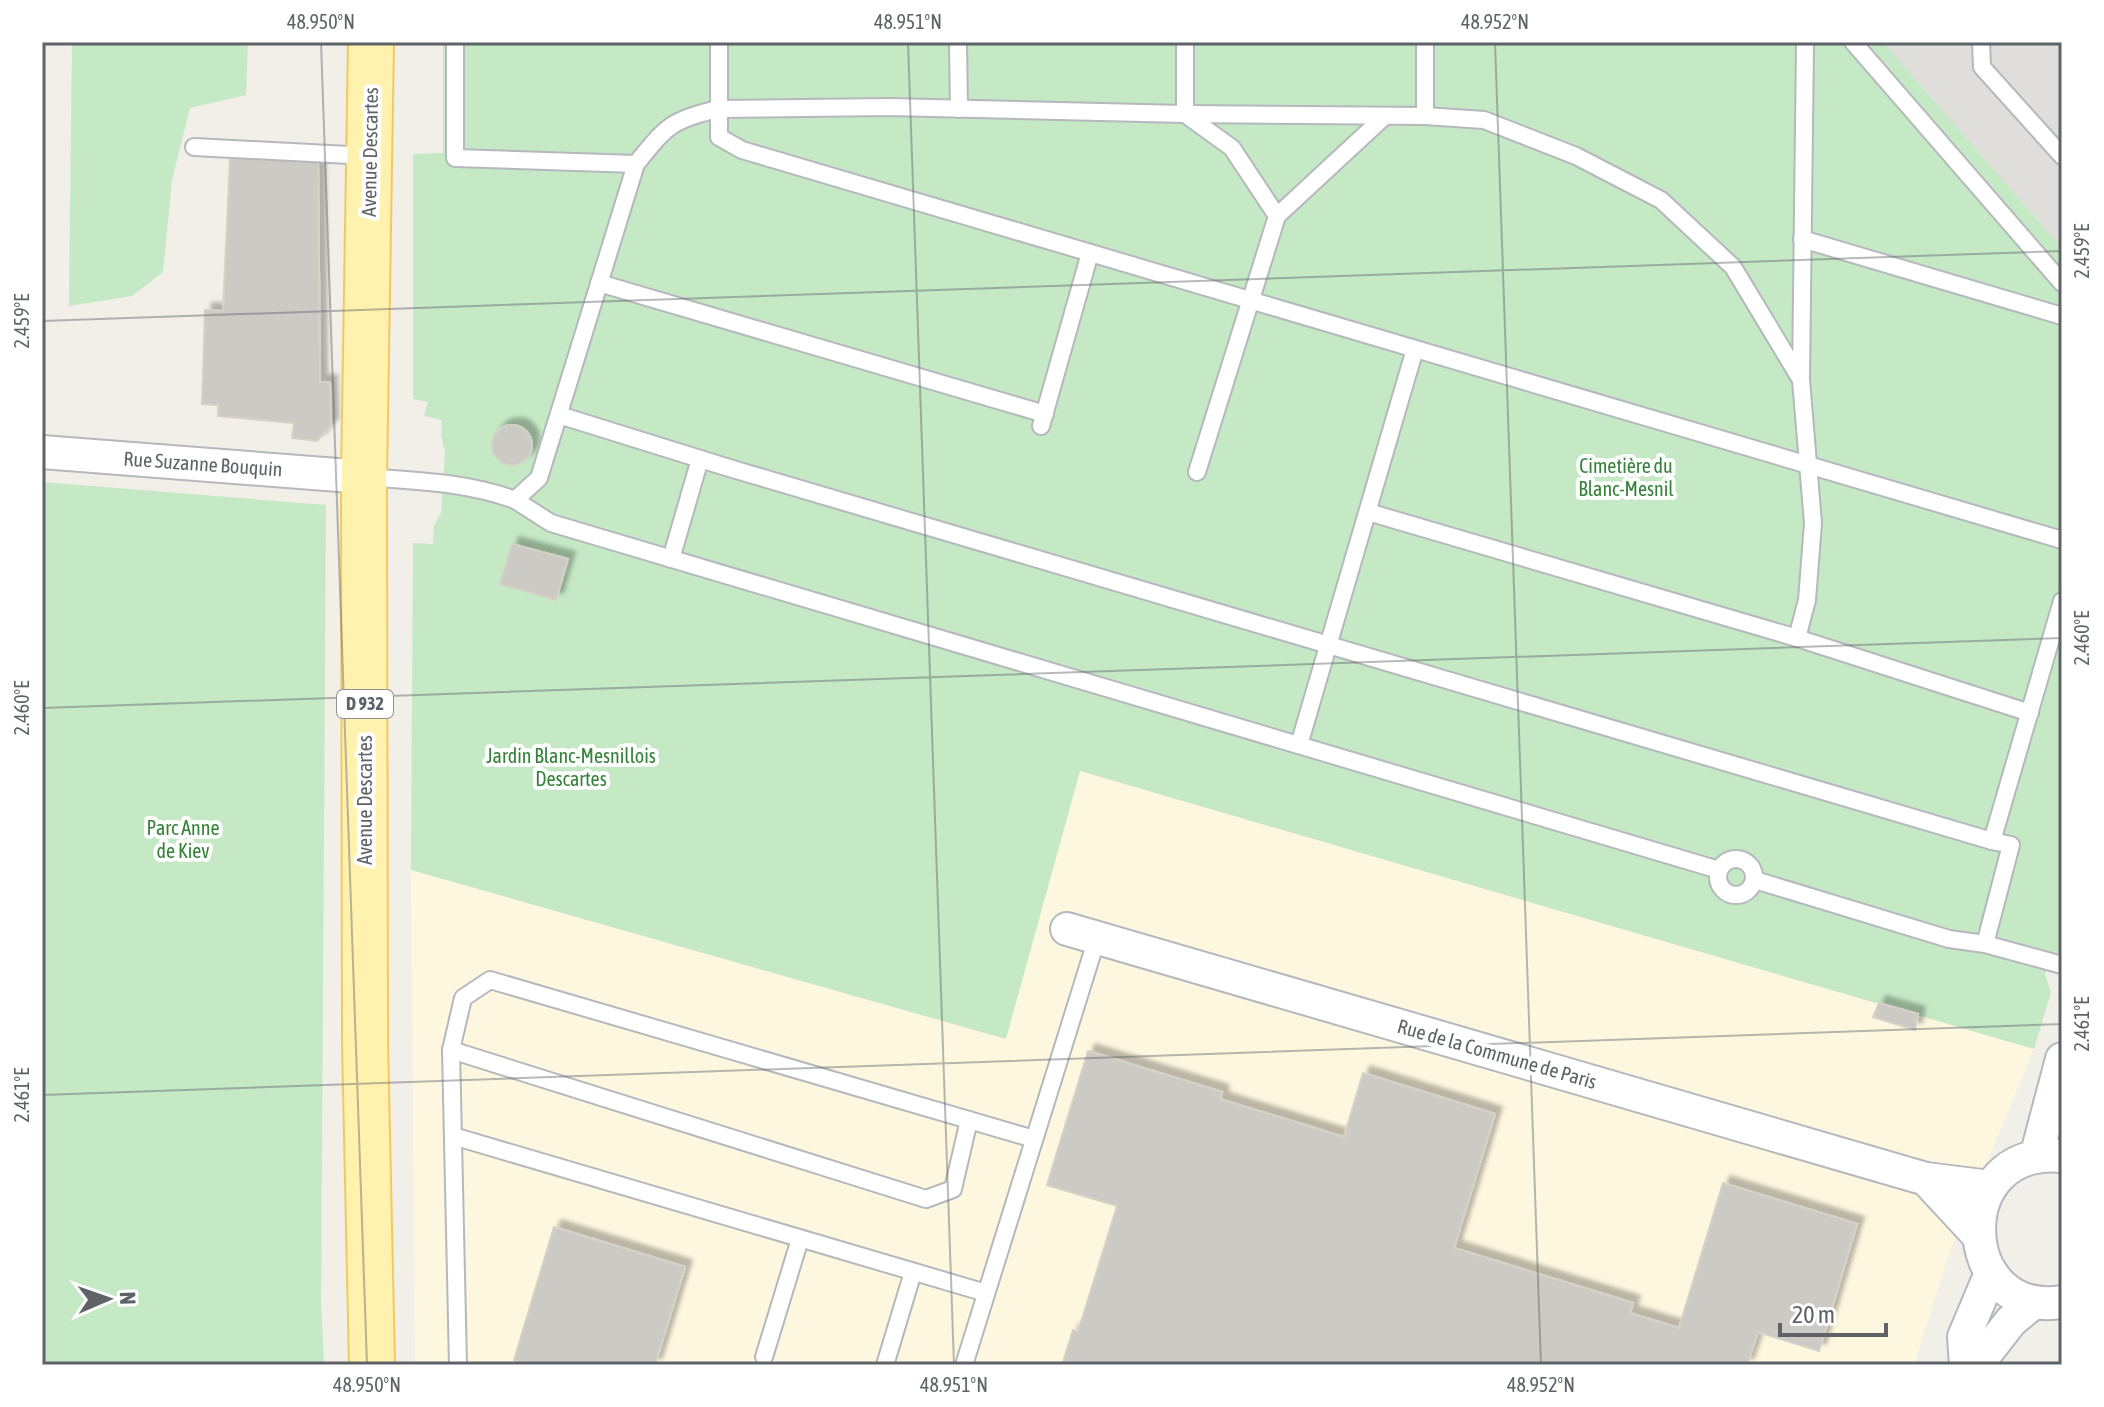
<svg xmlns="http://www.w3.org/2000/svg" width="2104" height="1407" font-family="'Asap Condensed',sans-serif">
	<style>
		.commercial { fill: #fef7e0 }
		.industrial { fill: #e0deda }
		.green { fill: #c5e8c5 }
		.building { fill: #cccac5; stroke: #d6d1c6; stroke-width: 2; filter: url(#shadow) }
		.lines { fill: none; stroke-linecap: round; stroke-linejoin: round }
		.lane-casing { stroke: #b5b8bc; stroke-width: 20 }
		.street-casing { stroke: #b5b8bc; stroke-width: 36 }
		.primary-casing { stroke: #f2c960; stroke-width: 48 }
		.lane { stroke: #fff; stroke-width: 16 }
		.street { stroke: #fff; stroke-width: 32 }
		.primary { stroke: #fff2af; stroke-width: 44 }
		.ticks { fill: none; stroke: #5f6368; stroke-width: 2; stroke-opacity: 0.45 }
		.labels { text-anchor: middle; stroke-width: 8; stroke-linejoin: round; paint-order: stroke }
		.shield { fill: #fff; stroke: #8f9295; stroke-width: 2 }
		.shield-label { font-size: 18px; font-weight: bold; fill: #5f6368 }
		.street-label { font-size: 20px; fill: #5f6368; stroke: #fff }
		.park-label { font-size: 20px; fill: #348238; stroke: #fff }
		.neatline { fill: none; stroke: #5f6368; stroke-width: 3 }
		.ticks-label { font-size: 20px; text-anchor: middle; fill: #5f6368 }
	</style>
	<defs>
		<filter id="shadow"><feDropShadow dx="7" dy="-7" stdDeviation="2" flood-color="#0004"/></filter>
	</defs>
	<rect width="100%" height="100%" fill="#f1efe8"/>
	<!-- commercial -->
	<polygon class="commercial" points="1080,771 2034,1049 1949,1254 1914,1365 415,1365 411,870 1005,1039"/>
	<!-- industrial -->
	<polygon class="industrial" points="1883,42 2062,42 2062,248"/>
	<!-- green -->
	<g class="green">
		<polygon points="72,42 248,42 246,95 190,108 172,180 163,272 132,296 69,306"/>
		<polygon points="443,42 1883,42 2062,248 2062,950 2050,957 2045,975 2051,992 2034,1049 1080,771 1006,1039 411,870 413,543 433,544 434,526 441,513 445,452 441,435 442,420 424,416 428,402 413,399 413,154 443,153"/>
		<polygon points="42,482 326,505 321,1302 324,1365 42,1365"/>
	</g>
	<!-- building -->
	<g class="building">
		<polygon points="230,158 318,161 320,382 330,382 331,425 317,441 292,438 294,423 218,416 218,405 202,404 205,310 223,311"/>
		<circle cx="512" cy="445" r="20"/>
		<polygon points="512,544 568,559 556,600 500,584"/>
		<polygon points="1879,1003 1918,1014 1915,1030 1873,1017"/>
		<polygon points="1088,1051 1222,1092 1220,1099 1344,1137 1363,1073 1495,1114 1454,1248 1633,1303 1630,1313 1679,1328 1723,1183 1857,1224 1819,1351 1758,1332 1747,1365 1062,1365 1073,1330 1078,1332 1117,1206 1047,1185"/>
		<polygon points="554,1227 685,1267 655,1365 529,1365 514,1360"/>
	</g>
	<g class="lines">
		<!-- lane casing -->
		<g class="lane-casing">
			<g id="lane">
				<polyline points="455,42 455,158 636,164"/>
				<polyline points="719,42 719,137 742,150 2062,540"/>
				<polyline points="958,42 959,109"/>
				<polyline points="1185,42 1185,114 1232,148 1277,216"/>
				<polyline points="1853,42 2062,283"/>
				<polyline points="1981,42 1982,67 2062,156"/>
				<polyline points="1425,116 1425,42"/>
				<polyline points="194,147 368,156"/>
				<polyline points="1802,239 2062,316"/>
				<polyline points="599,283 1045,414"/>
				<polyline points="1801,380 1805,42"/>
				<polyline points="559,415 726,467 1992,841"/>
				<polyline points="1041,426 1090,253"/>
				<polyline points="1197,472 1277,216 1385,116"/>
				<path d="M366,477C416,481 467,482 515,500L539,478L636,164C666,127 670,120 718,109L889,107L1185,114L1425,116L1484,120L1576,156L1661,200L1733,267L1801,380L1813,523L1807,600L1797,638"/>
				<polyline points="515,500 551,523 1719,870"/>
				<polyline points="1368,512 1797,638 2030,713"/>
				<polyline points="671,559 700,459"/>
				<polyline points="2062,601 1992,841 2011,845 1985,944 2062,965"/>
				<polyline points="1299,745 1415,349"/>
				<circle cx="1736" cy="877" r="18"/>
				<polyline points="1755,880 1949,939 1985,944"/>
				<polyline points="451,1050 926,1199 953,1189 969,1120"/>
				<polyline points="453,1136 986,1293"/>
				<polyline points="764,1357 800,1239"/>
				<polyline points="458,1365 451,1050 463,998 490,980 1034,1139"/>
				<polyline points="885,1365 913,1272"/>
				<polyline points="964,1365 1097,938"/>
			</g>
		</g>
		<!-- street casing -->
		<g class="street-casing">
			<g id="street">
				<polyline points="42,452 364,477"/>
				<polyline points="1067,929 1926,1179 1990,1187"/>
				<path d="M2062,1156C1948,1145 1955,1319 2062,1302"/>
				<polyline points="2036,1157 2062,1059"/>
				<polyline points="1926,1179 1977,1234"/>
				<polyline points="1967,1363 1983,1357 2011,1321 2034,1302"/>
				<polyline points="1966,1365 1964,1337 1991,1273"/>
			</g>
		</g>
		<!-- primary casing -->
		<g class="primary-casing">
			<polyline id="primary" points="371,42 364,477 365,1043 372,1365"/>
		</g>
		<!-- lane -->
		<use href="#lane" class="lane"/>
		<!-- street -->
		<use href="#street" class="street"/>
		<!-- primary -->
		<use href="#primary" class="primary"/>
	</g>
	<!-- ticks -->
	<path class="ticks" d="M321,42L367,1365M908,42L954,1365M1495,42L1541,1365M42,321L2062,251M42,708L2062,638M42,1095L2062,1024"/>
	<g class="labels">
		<!-- shield labels -->
		<rect class="shield" x="337" y="690" width="56" height="28" rx="6"/>
		<g class="shield-label">
			<text x="365" y="710">D 932</text>
		</g>
		<!-- street labels -->
		<g class="street-label">
			<text transform="translate(370 152) rotate(-89)" y="7">Avenue Descartes</text>
			<text transform="translate(203 464) rotate(4)" y="7">Rue Suzanne Bouquin</text>
			<text transform="translate(365 800) rotate(-90)" y="7">Avenue Descartes</text>
			<text transform="translate(1497 1054) rotate(16)" y="7">Rue de la Commune de Paris</text>
		</g>
		<!-- park labels -->
		<g class="park-label">
			<text x="1626" y="473">Cimetière du<tspan x="1626" dy="23">Blanc-Mesnil</tspan></text>
			<text x="571" y="763">Jardin Blanc-Mesnillois<tspan x="571" dy="23">Descartes</tspan></text>
			<text x="183" y="835">Parc Anne<tspan x="183" dy="23">de Kiev</tspan></text>
		</g>
	</g>
	<!-- border -->
	<rect width="2104" height="1407" fill="none" stroke="#ffffff" stroke-width="88"/>
	<!-- north arrow -->
	<g transform="translate(108 1299) rotate(88)" stroke="#ffffff" stroke-width="6" paint-order="stroke">
	<path d="M0-6L14 30L0 20L-14 30Z" fill="#5f6368"/>
	<text y="-12" font-size="22" font-weight="bold" text-anchor="middle" fill="#5f6368">N</text>
	</g>
	<!-- scale -->
	<path d="M1780 1323v12h106v-12" fill="none" stroke="#5f6368" stroke-width="4"/>
	<text x="1792" y="1323" font-size="24" fill="#5f6368" stroke="#ffffff" stroke-width="6" paint-order="stroke">20 m</text>
	<rect x="44" y="44" width="2016" height="1319" class="neatline"/>
	<g class="ticks-label">
		<text x="321" y="29">48.950°N</text>
		<text x="908" y="29">48.951°N</text>
		<text x="1495" y="29">48.952°N</text>
		<text transform="translate(2082 251) rotate(-90)" y="7">2.459°E</text>
		<text transform="translate(22 321) rotate(-90)" y="7">2.459°E</text>
		<text transform="translate(2082 638) rotate(-90)" y="7">2.460°E</text>
		<text transform="translate(22 708) rotate(-90)" y="7">2.460°E</text>
		<text transform="translate(2082 1024) rotate(-90)" y="7">2.461°E</text>
		<text transform="translate(22 1095) rotate(-90)" y="7">2.461°E</text>
		<text x="367" y="1392">48.950°N</text>
		<text x="954" y="1392">48.951°N</text>
		<text x="1541" y="1392">48.952°N</text>
	</g>
</svg>
